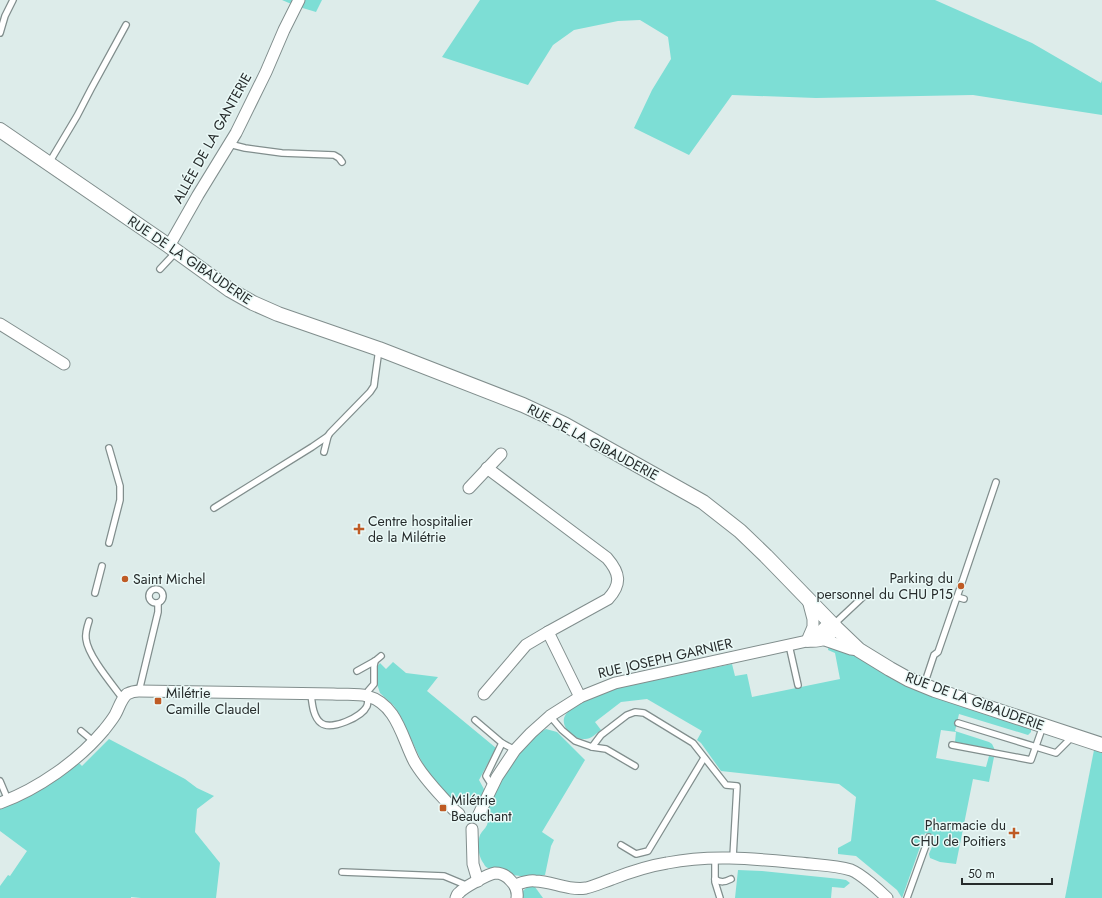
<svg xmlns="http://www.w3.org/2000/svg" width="1102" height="898" font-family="Jost,sans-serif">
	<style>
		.green { fill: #7dded5 }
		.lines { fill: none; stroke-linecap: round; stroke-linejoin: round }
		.service-casing { stroke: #818e8d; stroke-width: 8 }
		.minor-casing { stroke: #818e8d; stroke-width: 13 }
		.tertiary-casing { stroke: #818e8d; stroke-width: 16 }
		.service { stroke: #fff; stroke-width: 5.5 }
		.minor { stroke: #fff; stroke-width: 11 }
		.tertiary { stroke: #fff; stroke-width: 14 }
		.poi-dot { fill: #bf5b25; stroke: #eaf9f7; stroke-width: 1.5 }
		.labels { text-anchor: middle; stroke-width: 3; stroke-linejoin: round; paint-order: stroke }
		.street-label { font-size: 14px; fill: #262b2b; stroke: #eaf9f7 }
		.poi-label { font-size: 14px; fill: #262b2b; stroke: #eaf9f7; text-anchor: start }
	</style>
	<rect width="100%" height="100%" fill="#ddecea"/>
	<!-- green -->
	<g class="green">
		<polygon points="282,0 322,0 316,12 296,6"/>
		<polygon points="480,0 935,0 1032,43 1101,83 1102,80 1102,115 973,95 816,98 732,95 689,155 634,128 652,90 671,59 668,37 640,20 618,21 574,30 553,45 528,85 442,57"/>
		<path d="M829,645L847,650L1031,728V732L1028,735L959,714L955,731L989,742L992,744L995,750L955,742L956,732L941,730L936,758L986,767L989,756L994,757L989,782L973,779L956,864L940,862L930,858L929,854L936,837L925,833L902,898L897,890L856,856L838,854V848L851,841L856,797L839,784L721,771L701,743L697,740L702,731L647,699L621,702L595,722L601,730C596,734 591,739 585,739C573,740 558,725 566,714C573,703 609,691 622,687L732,664L735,676L747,674L752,697L840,679L835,653L828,650Z"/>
		<polygon points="393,662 406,673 438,677 427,691 496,748 479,780 485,791 479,800 474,801 468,801 457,803 451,799 434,781 425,768 418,754 401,717 394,706 380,693 377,684 377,667 380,663 386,669"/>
		<path d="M546,729L557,732L585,760L542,832L554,840L551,846L545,875C542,875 539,875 536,875C531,875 526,877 521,876C515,876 493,870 488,868C487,868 484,865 484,864C478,857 477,843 480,835C482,831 485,829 487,825C489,820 487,815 488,810C496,787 524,738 546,729Z"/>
		<path d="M109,739L185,779L197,788L214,796L197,809L195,832L220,863L216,898H141L131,897V898H0V886L8,875L10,876L27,851L0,831V808C30,798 53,780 78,762L82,766Z"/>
		<polygon points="1094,750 1102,753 1102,898 1065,898"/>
		<polygon points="738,870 762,871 840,879 846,880 850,883 844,888 832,887 831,898 735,898"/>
		<path d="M529,887H535L543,898H521C522,892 523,889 529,887Z"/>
	</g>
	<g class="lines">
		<!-- service casing -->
		<g class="service-casing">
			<g id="service">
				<polyline points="0,33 5,16 13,0"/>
				<polyline points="229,144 245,148 282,153 334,155 339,158 342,162"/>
				<polyline points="49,163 77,116 91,89 126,25"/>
				<polyline points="160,269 176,252"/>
				<polyline points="109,448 120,486 120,500 109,543"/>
				<polyline points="324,452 328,436 330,433 370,392 374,386 375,378 379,349"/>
				<polyline points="214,508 312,447 328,436"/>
				<circle cx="156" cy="596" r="7"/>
				<polyline points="95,593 102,566"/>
				<polyline points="957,597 996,482"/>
				<path d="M89,621C87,627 85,633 86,639C88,656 112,684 123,699"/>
				<polyline points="833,625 864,596"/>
				<polyline points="789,645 798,685"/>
				<polyline points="357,671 375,661 381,656"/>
				<polyline points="924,685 934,655 938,652 957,597 964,599"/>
				<polyline points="139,691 158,612 158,603"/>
				<polyline points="368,691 374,684 374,666 375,661"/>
				<path d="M311,694C312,703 313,717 321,723C331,731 362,717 367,706C368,703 368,699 368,696"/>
				<polyline points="550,716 562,730 575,741 592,747 601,735 627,715 635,712 644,713 693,743 726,785 737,786 733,857"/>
				<polyline points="475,720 502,743 515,750"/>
				<polyline points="958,723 1056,753 1072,737"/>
				<polyline points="81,731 93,741"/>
				<polyline points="952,745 1031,760 1043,726"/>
				<polyline points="592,747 606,749 635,766"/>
				<polyline points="0,781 8,800"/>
				<polyline points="493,787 486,776 502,743"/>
				<polyline points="621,845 636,854 648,851 704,758"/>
				<polyline points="715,858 715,882 720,898"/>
				<polyline points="342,872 444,876 468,886"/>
				<path d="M715,879C721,883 725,882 731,879"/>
				<polyline points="907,898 929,837"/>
			</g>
		</g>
		<!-- minor casing -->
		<g class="minor-casing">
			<g id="minor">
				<polyline points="169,246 198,195 236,133 266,72 284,30 299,0"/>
				<polyline points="0,324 64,364"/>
				<path d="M487,468L607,558C620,573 622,584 608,599L548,632L580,697"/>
				<polyline points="469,488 501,454"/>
				<polyline points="825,640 851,649 859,650"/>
				<polyline points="807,641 813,627 813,619 808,600"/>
				<polyline points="808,641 818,634 830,622"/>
				<polyline points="484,694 526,645 548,632"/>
				<path d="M0,803C38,789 78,761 104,730C108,725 112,720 115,715C119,708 121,699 127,694C131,692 134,691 139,691L333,694C344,695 356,693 367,696C397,704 402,738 414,761C424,779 440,794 453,809L459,814"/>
				<path d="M479,814L497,777L515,750L531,733L550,716L580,697L615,683L807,641C822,642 827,640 836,628"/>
				<polyline points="472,829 473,864 478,881"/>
				<path d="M515,885C521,883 528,880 535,881C552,881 568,891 586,888C595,886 603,882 612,879C630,872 648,866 667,863C712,854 756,859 800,863C817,865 835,865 851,870C861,874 879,890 887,898"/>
				<path d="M456,898C457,896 457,894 459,893C463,888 488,874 495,873C501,873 507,876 511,881C516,886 518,891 517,898"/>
			</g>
		</g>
		<!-- tertiary casing -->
		<g class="tertiary-casing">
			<polyline id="tertiary" points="0,130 169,246 230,290 253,303 278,314 379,349 523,405 564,424 703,502 740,531 766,556 836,628 859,650 890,669 908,679 935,690 1102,745"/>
		</g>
		<!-- service -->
		<use href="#service" class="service"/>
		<!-- minor -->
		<use href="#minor" class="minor"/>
		<!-- tertiary -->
		<use href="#tertiary" class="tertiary"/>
	</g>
	<!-- markers -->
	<g class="poi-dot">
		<path d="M357 523h4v4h4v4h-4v4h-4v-4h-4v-4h4z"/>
		<circle cx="125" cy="579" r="4"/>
		<circle cx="961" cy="586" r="4"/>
		<rect x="154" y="697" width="8" height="8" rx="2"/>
		<rect x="439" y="804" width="8" height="8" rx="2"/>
		<path d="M1012 827h4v4h4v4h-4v4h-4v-4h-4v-4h4z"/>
	</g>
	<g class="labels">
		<!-- street labels -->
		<g class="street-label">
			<text transform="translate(212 138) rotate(-61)" y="5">ALLÉE DE LA GANTERIE</text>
			<text transform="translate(190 260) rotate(34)" y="5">RUE DE LA GIBAUDERIE</text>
			<text transform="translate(593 442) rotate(28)" y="5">RUE DE LA GIBAUDERIE</text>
			<text transform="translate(665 658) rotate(-13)" y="5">RUE JOSEPH GARNIER</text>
			<text transform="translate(975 701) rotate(20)" y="5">RUE DE LA GIBAUDERIE</text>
		</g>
		<!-- poi labels -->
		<g class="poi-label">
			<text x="368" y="526">Centre hospitalier<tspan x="368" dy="16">de la Milétrie</tspan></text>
			<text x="953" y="583" text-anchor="end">Parking du<tspan x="953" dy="16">personnel du CHU P15</tspan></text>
			<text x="133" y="584">Saint Michel</text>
			<text x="166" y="698">Milétrie<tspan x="166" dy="16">Camille Claudel</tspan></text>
			<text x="451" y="805">Milétrie<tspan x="451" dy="16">Beauchant</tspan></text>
			<text x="1006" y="830" text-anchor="end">Pharmacie du<tspan x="1006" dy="16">CHU de Poitiers</tspan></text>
		</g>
	</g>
	<!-- scale -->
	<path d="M962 878v6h90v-6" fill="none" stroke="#262b2b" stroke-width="2"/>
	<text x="968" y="878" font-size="12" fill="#262b2b" stroke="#eaf9f7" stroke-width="3" paint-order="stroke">50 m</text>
</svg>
